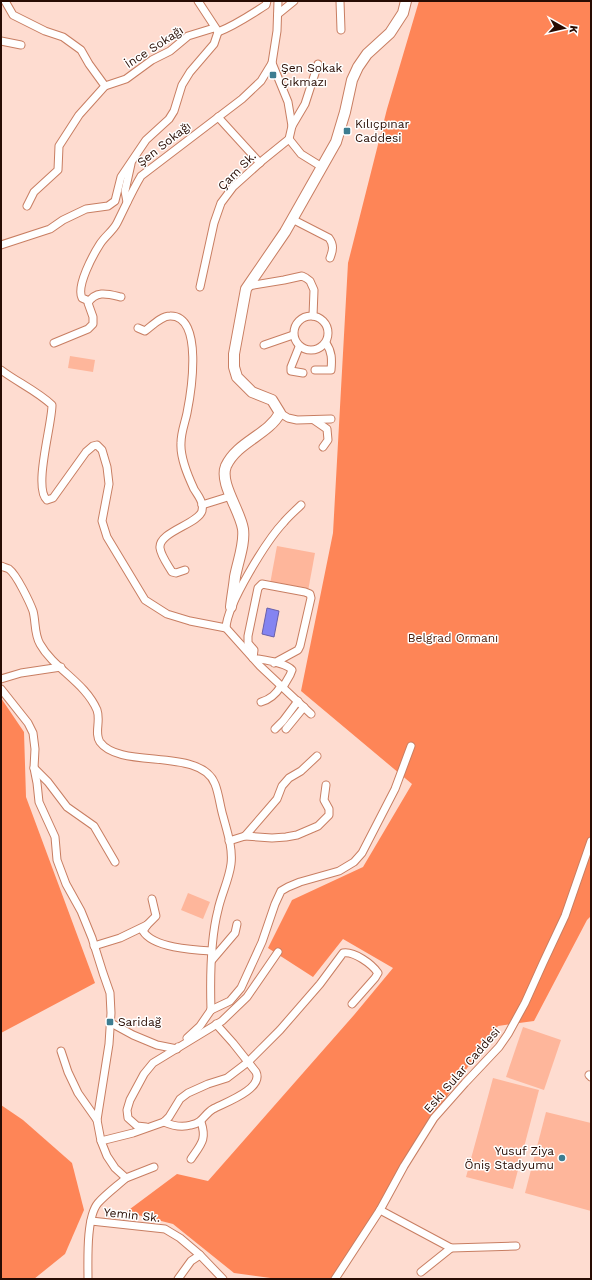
<svg xmlns="http://www.w3.org/2000/svg" width="592" height="1280" font-family="'Work Sans',sans-serif">
	<style>
		.green { fill: #feb69b }
		.forest { fill: #fe8557 }
		.water { fill: #8484f1; stroke: #6860aa }
		.lines { fill: none; stroke-linecap: round; stroke-linejoin: round }
		.street-casing { stroke: #c87e62; stroke-width: 9 }
		.secondary-casing { stroke: #c87e62; stroke-width: 12 }
		.street { stroke: #fff; stroke-width: 7 }
		.secondary { stroke: #fff; stroke-width: 10 }
		.poi-dot { fill: #3d7d91; stroke: #fff; stroke-width: 1.5 }
		.labels { text-anchor: middle; stroke-width: 3; stroke-linejoin: round; paint-order: stroke }
		.street-label { font-size: 12px; fill: #280c03; stroke: #fff }
		.poi-label { font-size: 12px; fill: #280c03; stroke: #fff; text-anchor: start }
		.park-label { font-size: 12px; fill: #4b1d0b; stroke: #fff }
	</style>
	<rect width="100%" height="100%" fill="#fedcd0"/>
	<!-- green -->
	<g class="green">
		<polygon points="70,356 95,360 93,372 68,368"/>
		<polygon points="277,546 315,553 308,591 270,584"/>
		<polygon points="188,893 210,902 203,919 181,910"/>
		<polygon points="523,1027 561,1040 544,1090 506,1077"/>
		<polygon points="493,1078 539,1090 513,1189 466,1177"/>
		<polygon points="546,1112 591,1123 591,1211 525,1193"/>
	</g>
	<!-- forest -->
	<g class="forest">
		<polygon points="419,1 591,1 591,916 587,920 534,1021 498,1026 451,1090 335,1279 278,1279 234,1273 173,1224 126,1212 177,1174 208,1181 354,1015 393,968 343,939 313,977 268,948 292,900 363,867 412,784 301,691 333,533 348,263 387,109"/>
		<polygon points="1,698 24,732 26,797 95,983 1,1033"/>
		<polygon points="1,1105 23,1120 72,1163 84,1210 65,1254 34,1279 1,1279"/>
	</g>
	<!-- water -->
	<polygon class="water" points="267,608 279,611 274,637 262,634"/>
	<g class="lines">
		<!-- street casing -->
		<g class="street-casing">
			<g id="street">
				<polyline points="5,1 13,15 45,31 63,37 81,50 89,64 105,86 79,115 59,146 58,170 34,192 27,206"/>
				<polyline points="198,1 217,30"/>
				<polyline points="278,1 277,31 272,63 288,102 292,126"/>
				<polyline points="340,1 341,30"/>
				<polyline points="278,14 294,1"/>
				<path d="M218,32C236,25 250,15 266,5L267,1"/>
				<polyline points="1,41 21,45"/>
				<polyline points="105,86 126,79 152,60 170,51 188,36 214,28"/>
				<polyline points="218,117 260,163"/>
				<polyline points="289,139 301,154 322,167"/>
				<polyline points="127,202 125,191 131,164"/>
				<path d="M292,219L329,238C334,245 333,250 330,258"/>
				<polyline points="1,245 50,229 63,220 86,209 108,206 115,201 121,177 146,140 169,119 174,111 182,85 190,72 214,44 218,32"/>
				<polyline points="248,286 284,280 302,276 306,278 310,281 314,290 313,316"/>
				<polyline points="200,287 214,223 221,203 233,187 263,160 289,139 292,126 305,104 318,64"/>
				<path d="M89,301L82,298C76,286 93,255 100,244C105,236 113,231 117,223C125,207 132,191 141,176L242,99L261,81L272,63"/>
				<circle cx="311" cy="333" r="17"/>
				<path d="M138,328L145,331C152,326 161,316 170,316C204,315 191,393 187,413C185,423 181,432 181,443C180,458 188,476 194,489C197,494 202,500 202,505C203,507 202,509 202,511C198,524 158,532 160,548C161,556 168,565 172,572L176,573L185,570"/>
				<path d="M54,343L88,329L93,324V317L88,303C96,290 108,294 121,297"/>
				<polyline points="264,345 293,335"/>
				<polyline points="299,347 291,367 291,371 303,373"/>
				<path d="M1,370C17,382 37,391 52,405C52,425 33,488 47,500L53,498L86,452L93,446L97,445L102,450L107,467L109,484L102,521L107,537L145,600L167,614L190,621L226,628"/>
				<path d="M315,370H331C332,359 332,352 326,343"/>
				<polyline points="280,413 288,418 297,420 331,419"/>
				<polyline points="314,420 327,429 328,440 323,447"/>
				<polyline points="202,505 231,496"/>
				<path d="M301,505C296,510 289,516 284,522C267,540 227,604 226,628L260,666L311,714"/>
				<path d="M1,566C3,567 7,568 9,569C17,575 30,603 33,611C36,622 34,634 40,644C54,669 85,682 97,710C101,721 94,733 100,742C120,770 201,747 215,784C219,794 220,806 223,816C227,831 233,848 231,864C229,880 221,895 218,910C210,941 210,978 211,1010"/>
				<path d="M274,663L298,650L300,646L311,598L310,594L305,592L262,584L258,588L248,636V643L254,650L253,658C263,660 285,662 292,670L290,675L283,687"/>
				<polyline points="1,679 21,673 61,667"/>
				<path d="M1,689L28,723L33,733L35,749L34,768L37,783L39,802L55,837L57,860L66,884L81,911L92,938L103,973L110,993L111,1013L109,1044L97,1120L101,1141L107,1156L115,1168L126,1178C117,1186 106,1194 98,1203C86,1217 88,1261 88,1279"/>
				<path d="M261,702C271,699 276,694 281,686"/>
				<polyline points="275,729 283,721 298,701"/>
				<polyline points="286,729 304,707"/>
				<polyline points="34,768 48,782 67,807 94,826 115,862"/>
				<polyline points="245,836 272,838 286,837 297,835 318,826 329,815 329,809 324,800 326,785"/>
				<polyline points="229,841 245,836 277,799 282,786 289,778 301,771 317,756"/>
				<path d="M147,925L143,931C153,948 194,950 212,951"/>
				<polyline points="94,946 120,938 147,925 156,916 152,899"/>
				<polyline points="212,960 235,933 237,924"/>
				<polyline points="211,1010 230,1001 241,988 262,942 275,904 281,891 288,887 300,882 339,871 354,862 362,853 395,789 411,746"/>
				<polyline points="111,1023 133,1035 157,1045 177,1049 178,1047"/>
				<polyline points="187,1038 200,1026 211,1010"/>
				<polyline points="61,1051 68,1072 78,1093 97,1120"/>
				<polyline points="589,1075 591,1077"/>
				<path d="M164,1122C173,1126 181,1128 191,1125C203,1123 204,1114 213,1109C224,1103 264,1089 256,1072L233,1043L216,1024"/>
				<polyline points="146,1127 137,1126 128,1118 127,1110 130,1100 144,1074 153,1063 222,1021 247,997 278,952"/>
				<path d="M101,1141L133,1133L164,1122L169,1117L180,1099L188,1093L208,1084L227,1078L248,1062L280,1030L320,984L343,953C354,951 372,964 378,973L375,978L352,1004"/>
				<path d="M191,1159C201,1144 207,1140 201,1122"/>
				<polyline points="126,1178 154,1167"/>
				<polyline points="380,1210 451,1248 516,1246"/>
				<polyline points="91,1221 165,1229 180,1238 200,1255 223,1279"/>
				<polyline points="421,1272 451,1248"/>
				<polyline points="178,1279 191,1261 200,1255"/>
				<polyline points="335,1279 380,1210 404,1166 434,1118 465,1083 499,1047 508,1034 525,1003 543,963 565,916 591,841"/>
			</g>
		</g>
		<!-- secondary casing -->
		<g class="secondary-casing">
			<path id="secondary" d="M231,607C232,597 234,587 235,577C238,561 245,544 243,529C240,510 219,483 226,466C237,442 268,435 280,413L272,400L252,392L237,377L234,367V354L246,289L285,232L336,142L345,112L352,80L358,67L367,54L390,33L403,13L406,1"/>
		</g>
		<!-- street -->
		<use href="#street" class="street"/>
		<!-- secondary -->
		<use href="#secondary" class="secondary"/>
	</g>
	<!-- markers -->
	<g class="poi-dot">
		<rect x="269" y="71" width="8" height="8" rx="2"/>
		<rect x="343" y="127" width="8" height="8" rx="2"/>
		<rect x="106" y="1018" width="8" height="8" rx="2"/>
		<circle cx="562" cy="1158" r="4"/>
	</g>
	<g class="labels">
		<!-- street labels -->
		<g class="street-label">
			<text transform="translate(154 47) rotate(-33)" y="4">İnce Sokağı</text>
			<text transform="translate(164 144) rotate(-38)" y="4">Şen Sokağı</text>
			<text transform="translate(237 171) rotate(-45)" y="4">Çam Sk.</text>
			<text transform="translate(462 1070) rotate(-49)" y="4">Eski Sular Caddesi</text>
			<text transform="translate(132 1215) rotate(6)" y="4">Yemin Sk.</text>
		</g>
		<!-- poi labels -->
		<g class="poi-label">
			<text x="281" y="72">Şen Sokak<tspan x="281" dy="14">Çıkmazı</tspan></text>
			<text x="355" y="128">Kılıçpınar<tspan x="355" dy="14">Caddesi</tspan></text>
			<text x="118" y="1026">Saridağ</text>
			<text x="554" y="1155" text-anchor="end">Yusuf Ziya<tspan x="554" dy="14">Öniş Stadyumu</tspan></text>
		</g>
		<!-- park labels -->
		<g class="park-label">
			<text x="453" y="642">Belgrad Ormanı</text>
		</g>
	</g>
	<!-- border -->
	<rect width="592" height="1280" fill="none" stroke="#280c03" stroke-width="4"/>
	<!-- north arrow -->
	<g transform="translate(564 28) rotate(98)" stroke="#ffffff" stroke-width="3" paint-order="stroke">
	<path d="M0-3L7 15L0 10L-7 15Z" fill="#280c03"/>
	<text y="-6" font-size="11" font-weight="bold" text-anchor="middle" fill="#280c03">K</text>
	</g>
</svg>
